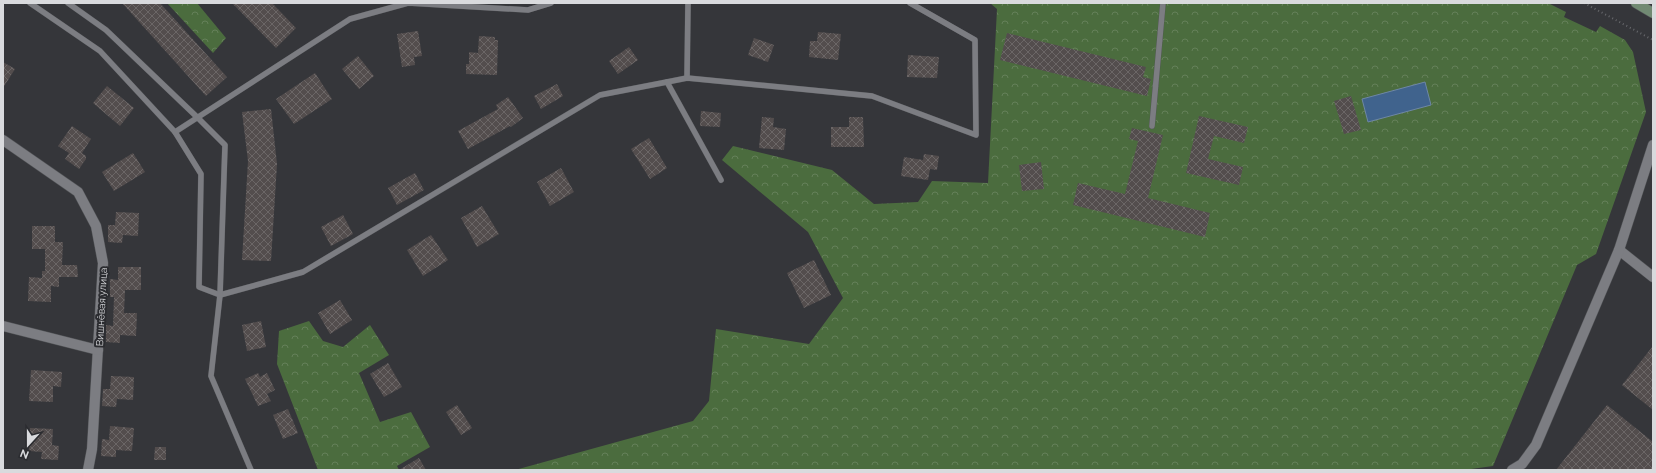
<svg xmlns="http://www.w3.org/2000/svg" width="1656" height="473" font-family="Raleway,sans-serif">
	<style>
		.forest { fill: url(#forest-crowns) }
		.water { fill: #40638d; stroke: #6e87a5 }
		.building { fill: url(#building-cross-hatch) }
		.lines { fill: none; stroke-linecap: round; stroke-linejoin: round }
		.lane-casing { stroke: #515356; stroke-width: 6 }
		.street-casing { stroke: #515356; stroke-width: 11 }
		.secondary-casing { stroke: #515356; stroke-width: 11 }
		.path { stroke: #67686c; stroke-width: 2; stroke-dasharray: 1 3; stroke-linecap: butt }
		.lane { stroke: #7c7d82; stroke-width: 5.5 }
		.street { stroke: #7c7d82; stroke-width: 10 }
		.secondary { stroke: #718a73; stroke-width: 10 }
		.labels { text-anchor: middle; stroke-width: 4; stroke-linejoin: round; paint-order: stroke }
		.street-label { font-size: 10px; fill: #d9dadd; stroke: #2b2c30 }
	</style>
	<defs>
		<pattern id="forest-crowns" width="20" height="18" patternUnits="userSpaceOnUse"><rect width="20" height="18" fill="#4b6c3e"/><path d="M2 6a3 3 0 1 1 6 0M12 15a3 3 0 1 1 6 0" fill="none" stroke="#648059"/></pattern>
		<pattern id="building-cross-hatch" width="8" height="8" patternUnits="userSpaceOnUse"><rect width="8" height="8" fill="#534d4d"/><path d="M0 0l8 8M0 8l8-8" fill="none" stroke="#6b6666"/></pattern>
	</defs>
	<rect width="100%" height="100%" fill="#35363a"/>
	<!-- forest -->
	<g class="forest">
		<polygon points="167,3 197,3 226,38 213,53"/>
		<polygon points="990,3 1548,3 1566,12 1564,17 1596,32 1600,26 1625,40 1633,52 1646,112 1596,254 1577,265 1493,466 1464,470 515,470 693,421 709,401 716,329 809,344 843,298 808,232 722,160 733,146 832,170 874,204 918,202 932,181 988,183 997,9"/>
		<polygon points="309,321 323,341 343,347 370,325 389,355 359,373 380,422 411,412 430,447 397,466 399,470 318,470 277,364 279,331"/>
	</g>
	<!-- water -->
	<polygon class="water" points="1425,82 1431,105 1368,122 1362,99"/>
	<!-- building -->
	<g class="building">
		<polygon points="122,3 160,3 227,77 206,96"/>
		<polygon points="232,3 272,3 296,28 276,48"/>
		<polygon points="418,31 422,56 414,57 415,65 402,67 397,34"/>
		<polygon points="818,32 841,34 838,60 809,57 810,41 817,41"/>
		<polygon points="1007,33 1146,67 1143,77 1151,79 1147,96 1000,60"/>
		<polygon points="479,36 495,37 495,40 498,40 497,75 466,74 466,64 469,64 469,52 478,53"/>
		<polygon points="754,38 774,45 768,62 748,55"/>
		<polygon points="629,47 638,60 618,74 609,61"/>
		<polygon points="908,55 939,57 937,78 907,77"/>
		<polygon points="358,56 374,76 359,89 342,69"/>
		<polygon points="3,62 15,69 3,88"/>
		<polygon points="315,73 332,99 294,124 276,99"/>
		<polygon points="557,84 563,96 541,109 534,96"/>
		<polygon points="107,86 134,108 120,126 93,103"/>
		<polygon points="1351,96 1361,130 1344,134 1334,101"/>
		<polygon points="508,97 523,118 511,127 510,126 468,149 458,131 498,109 496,105"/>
		<polygon points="271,109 277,164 271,261 242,260 248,161 242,112"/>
		<polygon points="701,111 721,113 720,127 700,126"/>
		<polygon points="1199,116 1248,127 1244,143 1214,136 1208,159 1243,167 1239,185 1186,173"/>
		<polygon points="762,117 774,118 773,127 786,129 784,150 759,148"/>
		<polygon points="849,117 863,117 864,147 831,147 831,127 849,127"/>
		<polygon points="72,126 91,139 82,153 86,156 86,159 79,169 65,159 69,153 58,146"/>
		<polygon points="1132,128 1163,135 1148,198 1210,213 1205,237 1073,205 1078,183 1125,194 1138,141 1129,139"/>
		<polygon points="649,138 667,168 650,179 631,149"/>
		<polygon points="133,153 145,172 114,191 102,172"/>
		<polygon points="924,154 939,156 937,170 930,169 928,180 901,176 904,157 923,160"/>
		<polygon points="1041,162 1044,189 1022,191 1019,165"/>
		<polygon points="561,168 574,192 550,206 537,182"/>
		<polygon points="415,173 424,190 397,205 388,188"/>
		<polygon points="482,206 499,234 477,247 461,218"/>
		<polygon points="116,212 139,213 138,236 123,235 122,243 108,242 108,225 115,225"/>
		<polygon points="343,215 353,234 331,246 321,227"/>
		<polygon points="32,226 55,226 55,242 63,242 62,265 77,265 78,277 59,277 59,287 51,286 51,302 28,301 29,277 42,278 42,271 45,271 45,249 32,249"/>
		<polygon points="431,235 448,260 423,276 407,250"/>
		<polygon points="814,260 831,295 804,308 787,273"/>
		<polygon points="118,267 141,267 141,290 125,290 124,313 137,313 136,336 120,335 120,343 106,342 106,325 113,326 114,297 110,297 110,279 118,280"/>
		<polygon points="340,300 352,320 330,334 318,313"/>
		<polygon points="261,321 266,347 247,351 242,325"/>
		<polygon points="1653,346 1653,410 1622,385"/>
		<polygon points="388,363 402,387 384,397 370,374"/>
		<polygon points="31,370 62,372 61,387 53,386 53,402 29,401"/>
		<polygon points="258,373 260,377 267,373 275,390 267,394 271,401 258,406 245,379"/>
		<polygon points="111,376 134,377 133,400 117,399 116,407 102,406 103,389 110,389"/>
		<polygon points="457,405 472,428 461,435 446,412"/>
		<polygon points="1607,405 1653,442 1653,470 1556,470"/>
		<polygon points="288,409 298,433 283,439 273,415"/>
		<polygon points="110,426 134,428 132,451 116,450 116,457 101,456 102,439 109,440"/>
		<polygon points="30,428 53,429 52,445 59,446 58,460 41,459 42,452 29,451"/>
		<polygon points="155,447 166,447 166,460 154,460"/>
		<polygon points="419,458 426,470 399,470"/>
	</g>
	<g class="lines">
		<!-- lane casing -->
		<g class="lane-casing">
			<g id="lane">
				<polyline points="30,3 100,51 175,132 201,174 199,287 220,295 303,272 600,95 667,82 687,78 872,96 976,135 975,40 910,3"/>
				<polyline points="68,3 106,30 198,118 225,145 220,295 211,376 251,470"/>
				<polyline points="687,78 688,3"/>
				<polyline points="667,82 721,180"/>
				<polyline points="1152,126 1163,3"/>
				<polyline points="175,132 350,19 408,3 528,10 551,3"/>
			</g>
		</g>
		<!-- street casing -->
		<g class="street-casing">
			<g id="street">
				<polyline points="3,140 78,192 96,226 103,263 92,449 88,470"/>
				<polyline points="1619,250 1653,277"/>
				<polyline points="3,326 98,350"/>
				<polyline points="1512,470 1522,464 1536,445 1619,250 1653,145"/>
			</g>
		</g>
		<!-- secondary casing -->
		<g class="secondary-casing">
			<polyline id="secondary" points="1636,3 1653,13"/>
		</g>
		<!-- path -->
		<polyline class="path" points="1584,3 1653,40"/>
		<!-- lane -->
		<use href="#lane" class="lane"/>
		<!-- street -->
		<use href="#street" class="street"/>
		<!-- secondary -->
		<use href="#secondary" class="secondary"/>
	</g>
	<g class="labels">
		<!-- street labels -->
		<g class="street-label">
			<text transform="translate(101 307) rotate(-87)" y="4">Вишнёвая улица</text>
		</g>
	</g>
	<!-- border -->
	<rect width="1656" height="473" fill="none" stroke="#d9dadd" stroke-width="8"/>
	<!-- north arrow -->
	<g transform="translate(28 445) rotate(201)" stroke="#2b2c30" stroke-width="3" paint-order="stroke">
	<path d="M0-3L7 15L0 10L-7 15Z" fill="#d9dadd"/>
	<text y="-6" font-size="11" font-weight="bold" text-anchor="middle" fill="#d9dadd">N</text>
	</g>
</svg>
